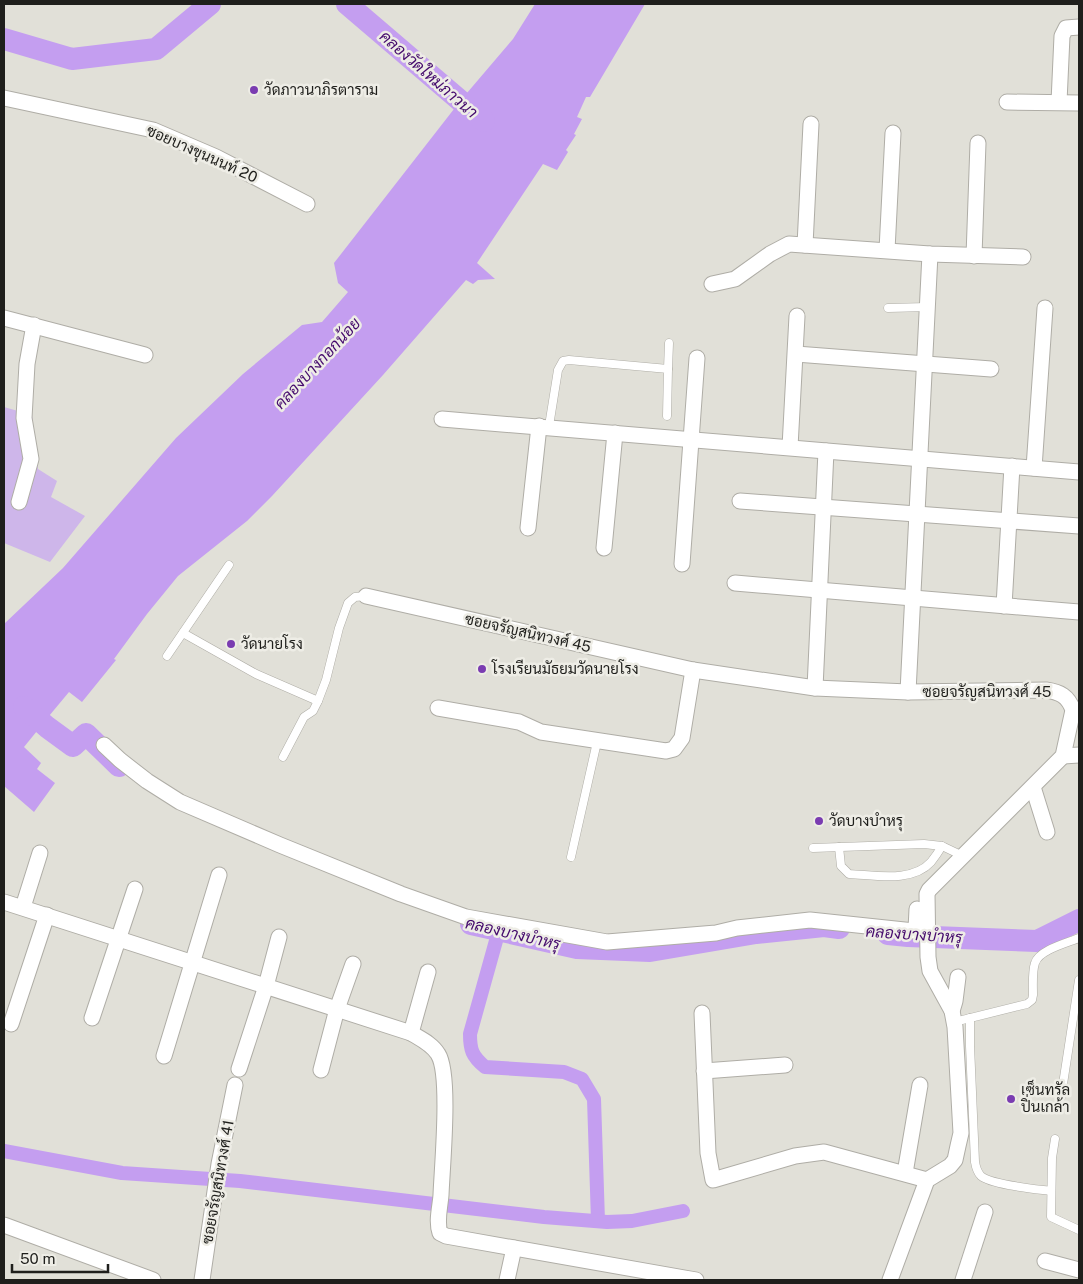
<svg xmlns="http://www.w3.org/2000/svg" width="1083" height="1284" font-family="'Public Sans',Sarabun,sans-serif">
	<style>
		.green { fill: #ceb6ea }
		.water { fill: #c49ef0 }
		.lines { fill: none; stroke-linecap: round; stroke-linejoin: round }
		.canal { stroke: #c49ef0; stroke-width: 14 }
		.river { stroke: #c49ef0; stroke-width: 22 }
		.service-casing { stroke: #afada6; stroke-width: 9 }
		.minor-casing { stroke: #afada6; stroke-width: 17 }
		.service { stroke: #fff; stroke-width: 8 }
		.minor { stroke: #fff; stroke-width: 15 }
		.poi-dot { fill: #7a3cb1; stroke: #eeede6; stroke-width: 2 }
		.labels { text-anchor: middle; stroke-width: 5; stroke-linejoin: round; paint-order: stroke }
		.poi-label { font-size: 15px; fill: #1f1f1c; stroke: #eeede6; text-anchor: start }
		.street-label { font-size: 15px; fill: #1f1f1c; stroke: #eeede6 }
		.water-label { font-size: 16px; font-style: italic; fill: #450b6d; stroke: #eeede6 }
	</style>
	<rect width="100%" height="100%" fill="#e1e0d8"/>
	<!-- green -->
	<polygon class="green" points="4,407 32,415 38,469 57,481 51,497 85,516 50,562 4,543"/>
	<!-- water -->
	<polygon class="water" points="535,4 645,4 590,97 586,97 577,117 582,119 574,134 576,135 566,150 568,152 557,170 543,164 477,263 495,279 478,280 473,284 466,280 383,375 272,496 247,521 178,576 147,614 114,659 116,660 82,702 69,692 44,722 48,725 41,735 37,731 24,747 41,763 37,769 55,783 34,812 4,786 4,624 63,568 176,438 243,374 302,325 322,322 348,292 338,283 334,263 461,100 513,39"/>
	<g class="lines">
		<!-- canal -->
		<g class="canal">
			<path d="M499,930L470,1034C470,1050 472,1056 485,1067L564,1072L582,1079L594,1099L598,1221"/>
			<polyline points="4,1151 122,1173 240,1181 544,1217 607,1222 632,1221 683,1211"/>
		</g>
		<!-- river -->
		<g class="river">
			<polyline points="347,4 484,121"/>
			<polyline points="4,39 72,59 156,49 210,4"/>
			<polyline points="24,707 47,727 73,746 86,734 119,766"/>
			<polyline points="471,924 577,948 650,951 756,933 824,926 839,928"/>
			<polyline points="888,934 908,936 1037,941 1079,920"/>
		</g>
		<!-- service casing -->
		<g class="service-casing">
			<g id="service">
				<polyline points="888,308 927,307"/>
				<polyline points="668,369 669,343"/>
				<polyline points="549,426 558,370 563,361 569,360 668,369 667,416"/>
				<polyline points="183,633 256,674 318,701 326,680 339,628 348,603 355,597 366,596"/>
				<polyline points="167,656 229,565"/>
				<polyline points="283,757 304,717 313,711 318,701"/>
				<path d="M839,847L841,866L849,874C875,875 912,883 931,862C935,857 939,851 942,846"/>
				<polyline points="813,848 924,844 942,846 963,856"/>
				<polyline points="571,857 597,742"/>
				<path d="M970,1018V1046L975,1162C976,1168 977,1172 981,1176C992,1185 1036,1189 1051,1191"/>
				<path d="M954,1022L1027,1004L1032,1000L1033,995C1033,985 1032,972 1035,963C1039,950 1067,943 1079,938"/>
				<polyline points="1061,1097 1079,980"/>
				<polyline points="1055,1139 1052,1158 1051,1217 1079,1230"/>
			</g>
		</g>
		<!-- minor casing -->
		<g class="minor-casing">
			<g id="minor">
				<polyline points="4,98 153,130 216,157 307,204"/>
				<polyline points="1007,102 1079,103"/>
				<polyline points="1059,102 1062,36 1066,28 1079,27"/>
				<polyline points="805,245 811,124"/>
				<polyline points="887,250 893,133"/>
				<polyline points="974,256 978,143"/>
				<polyline points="712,284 735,279 770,254 789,244 930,254 1023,257"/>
				<polyline points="4,318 145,355"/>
				<polyline points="796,354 991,369"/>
				<polyline points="442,419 1079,472"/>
				<polyline points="790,447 797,316"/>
				<polyline points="1034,468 1045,308"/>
				<polyline points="740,501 1079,526"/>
				<polyline points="19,502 31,459 24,418 27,364 34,325"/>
				<polyline points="528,528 539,426"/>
				<polyline points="604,548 615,433"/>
				<polyline points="682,564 697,358"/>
				<polyline points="735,583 1079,612"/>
				<path d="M366,596L693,670L815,688L908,692L1046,690C1060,692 1068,696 1073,710L1063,756L929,890L927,894L928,957L930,971L952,1011L955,1027L961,1133L958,1146L955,1160L950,1166L927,1180L890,1280"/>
				<polyline points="1004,606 1012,466"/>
				<polyline points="815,688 826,451"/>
				<polyline points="908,692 930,254"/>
				<polyline points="438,708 519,722 541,732 666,751 674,749 682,738 693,670"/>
				<polyline points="104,745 120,760 147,781 180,802 280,845 401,894 466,917 607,942 716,933 737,928 810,920 914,931 916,929 917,909"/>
				<polyline points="1063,756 1079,755"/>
				<polyline points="1033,787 1047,832"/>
				<path d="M4,902L411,1033C421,1039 432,1044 438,1054C451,1074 442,1167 441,1195C440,1208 436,1221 440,1233L446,1236L696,1280"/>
				<polyline points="23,907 40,853"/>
				<polyline points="952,1011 955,1001 958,977"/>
				<polyline points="702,1013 708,1153 713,1180 795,1156 824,1152 927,1180"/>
				<polyline points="92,1018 135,889"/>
				<polyline points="11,1024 47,915"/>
				<polyline points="411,1033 428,972"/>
				<polyline points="164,1056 219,875"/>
				<polyline points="239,1069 266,986 279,937"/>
				<polyline points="321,1070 337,1009 353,964"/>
				<polyline points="704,1071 785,1065"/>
				<polyline points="905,1173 920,1085"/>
				<polyline points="4,1225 153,1280"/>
				<polyline points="1045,1261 1079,1270"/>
				<polyline points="202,1280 219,1164 235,1085"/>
				<polyline points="507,1280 514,1248"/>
				<polyline points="963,1280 985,1212"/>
			</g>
		</g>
		<!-- service -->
		<use href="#service" class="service"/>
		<!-- minor -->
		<use href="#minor" class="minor"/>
	</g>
	<!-- markers -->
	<g class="poi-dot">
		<circle cx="254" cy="90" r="5"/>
		<circle cx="231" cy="644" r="5"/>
		<circle cx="482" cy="669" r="5"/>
		<circle cx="819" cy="821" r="5"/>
		<circle cx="1011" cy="1099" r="5"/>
	</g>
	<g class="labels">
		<!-- poi labels -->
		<g class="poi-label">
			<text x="264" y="95">วัดภาวนาภิรตาราม</text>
			<text x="241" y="649">วัดนายโรง</text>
			<text x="492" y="674">โรงเรียนมัธยมวัดนายโรง</text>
			<text x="829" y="826">วัดบางบำหรุ</text>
			<text x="1021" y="1095">เซ็นทรัล<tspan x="1021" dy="17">ปิ่นเกล้า</tspan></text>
		</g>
		<!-- street labels -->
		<g class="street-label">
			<text transform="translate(202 154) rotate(24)" y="5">ซอยบางขุนนนท์ 20</text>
			<text transform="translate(528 633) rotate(13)" y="5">ซอยจรัญสนิทวงศ์ 45</text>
			<text x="987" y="697">ซอยจรัญสนิทวงศ์ 45</text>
			<text transform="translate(218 1182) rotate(-80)" y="5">ซอยจรัญสนิทวงศ์ 41</text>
		</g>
		<!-- water labels -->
		<g class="water-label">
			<text transform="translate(429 74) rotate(41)" y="6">คลองวัดใหม่ภาวนา</text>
			<text transform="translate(317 363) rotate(-47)" y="6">คลองบางกอกน้อย</text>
			<text transform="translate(513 933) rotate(13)" y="6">คลองบางบำหรุ</text>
			<text transform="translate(914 934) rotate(4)" y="6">คลองบางบำหรุ</text>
		</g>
	</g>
	<!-- border -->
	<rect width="1083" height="1284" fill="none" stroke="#1f1f1c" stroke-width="10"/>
	<!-- scale -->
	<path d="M12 1264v8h96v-8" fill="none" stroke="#1f1f1c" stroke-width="2.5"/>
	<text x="20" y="1264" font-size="15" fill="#1f1f1c" stroke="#eeede6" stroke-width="4" paint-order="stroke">50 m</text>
</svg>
